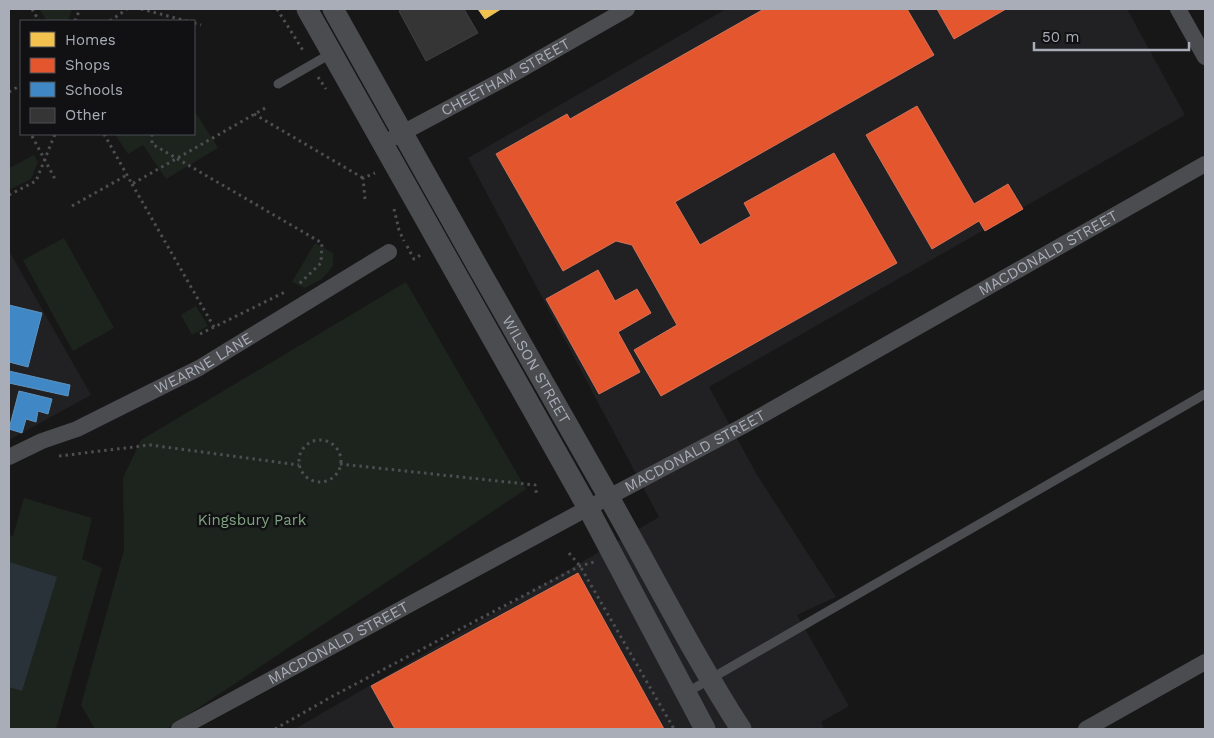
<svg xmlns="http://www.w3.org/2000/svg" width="1214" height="738" font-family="'Work Sans',sans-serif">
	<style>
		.built { fill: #212123 }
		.green { fill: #1d241e }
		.water { fill: #2a3239 }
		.homes { fill: #f2c14e; stroke: #dcbb6e }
		.shops { fill: #e4572e; stroke: #d27157 }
		.schools { fill: #3f88c5; stroke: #5e93c1 }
		.building { fill: #353536; stroke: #3f4043 }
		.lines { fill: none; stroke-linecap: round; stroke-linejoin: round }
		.path { stroke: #4d4e52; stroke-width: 3; stroke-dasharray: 2.5 4; stroke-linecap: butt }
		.service { stroke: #4b4c50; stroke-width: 9 }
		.minor { stroke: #4b4c50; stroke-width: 16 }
		.tertiary { stroke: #4b4c50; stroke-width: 21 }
		.labels { text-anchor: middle; stroke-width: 5; stroke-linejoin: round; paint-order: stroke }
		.street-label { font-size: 15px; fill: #a8adb8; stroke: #111113 }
		.park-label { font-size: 15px; fill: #7fa381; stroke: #111113 }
	</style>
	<rect width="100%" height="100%" fill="#171717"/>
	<!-- built -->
	<g class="built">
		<polygon points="726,9 1127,9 1185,115 709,387 757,475 836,597 797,615 849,706 821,722 824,729 295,729 659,517 468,158"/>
		<polygon points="9,251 91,395 9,440"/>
	</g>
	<!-- green -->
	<g class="green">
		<polygon points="39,9 72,9 68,21 47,21"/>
		<polygon points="194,114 197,115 218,148 166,179 143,145 128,154 115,134 194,134"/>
		<polygon points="34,155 38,162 31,179 9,190 9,168"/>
		<polygon points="64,238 114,328 73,351 23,260"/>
		<polygon points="315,243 333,253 333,266 322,279 305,288 292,282"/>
		<polygon points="406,282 526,489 167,729 95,729 81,705 124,550 123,478 141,440"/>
		<polygon points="196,306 208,326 192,335 181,315"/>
		<polygon points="24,498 92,518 82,559 102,568 56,729 9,729 9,535 13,536"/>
	</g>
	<!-- water -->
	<polygon class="water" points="9,562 57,577 22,691 9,687"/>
	<!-- homes -->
	<polygon class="homes" points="478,9 501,9 485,19"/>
	<!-- shops -->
	<g class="shops">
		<polygon points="764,9 907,9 934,55 675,202 700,245 751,216 744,203 834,153 897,263 661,396 634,350 677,325 632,245 616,241 563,271 496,154 567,114 570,119"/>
		<polygon points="937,9 1006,9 954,39"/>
		<polygon points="917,106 974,204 1008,184 1023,209 985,231 979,221 932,249 866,135"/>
		<polygon points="598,270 615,301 637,289 651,313 618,332 640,372 599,394 546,299"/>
		<polygon points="578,573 664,729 395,729 371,686"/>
	</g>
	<!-- schools -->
	<g class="schools">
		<polygon points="9,305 42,313 28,367 9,362"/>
		<polygon points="9,371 70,385 68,396 9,383"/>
		<polygon points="19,391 52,399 48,414 38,411 36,422 26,419 22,433 9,429"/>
	</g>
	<!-- building -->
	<polygon class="building" points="403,9 464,9 478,33 426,61 399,11"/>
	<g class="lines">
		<!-- path -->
		<g class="path">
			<polyline points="32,9 39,21"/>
			<polyline points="141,9 187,21"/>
			<polyline points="277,9 304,52"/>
			<polyline points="75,21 80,9"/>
			<polyline points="110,21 127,9"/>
			<polyline points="194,23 201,25"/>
			<polyline points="318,77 326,89"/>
			<polyline points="9,92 21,85"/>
			<polyline points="254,114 363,178"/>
			<polyline points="104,134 132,184 267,107"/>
			<polyline points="152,134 152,144 322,243 321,263 299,284"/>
			<polyline points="32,136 55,179"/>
			<polyline points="132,184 214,327"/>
			<polyline points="9,195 36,181 55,134"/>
			<polyline points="365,199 363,178 375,173"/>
			<polyline points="72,206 127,175"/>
			<polyline points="394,209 399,230 404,241"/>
			<polyline points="407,246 414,259 422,254"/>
			<polyline points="200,334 287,291"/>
			<circle cx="320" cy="461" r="21"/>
			<polyline points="59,456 150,445 299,465"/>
			<polyline points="340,464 535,485 537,496"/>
			<polyline points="569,553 580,566 674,729"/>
			<polyline points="275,729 331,697 580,566 594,562"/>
		</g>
		<!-- service -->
		<g class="service">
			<polyline points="278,84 332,53"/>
			<polyline points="686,693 1205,394"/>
		</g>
		<!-- minor -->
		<g class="minor">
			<polyline points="1178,9 1205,57"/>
			<path id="s1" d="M393,138L513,74L627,9"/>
			<path id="s2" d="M9,457L42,441L77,429L199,368L389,252"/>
			<path id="s3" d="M179,729L588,508L743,426L1205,164"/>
			<polyline points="1086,729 1205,662"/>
		</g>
		<!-- tertiary -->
		<g class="tertiary">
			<polyline points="307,9 588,508 705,729"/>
			<path id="s4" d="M333,9C423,171 515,333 607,494C652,573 692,653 741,729"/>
		</g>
	</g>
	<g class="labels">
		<!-- street labels -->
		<g class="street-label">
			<text dy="5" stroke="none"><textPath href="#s1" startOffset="128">CHEETHAM STREET</textPath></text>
			<text dy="5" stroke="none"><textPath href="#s3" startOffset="991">MACDONALD STREET</textPath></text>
			<text dy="5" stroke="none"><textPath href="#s2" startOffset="216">WEARNE LANE</textPath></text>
			<text dy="5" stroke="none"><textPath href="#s4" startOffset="414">WILSON STREET</textPath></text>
			<text dy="5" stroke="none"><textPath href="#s3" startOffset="586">MACDONALD STREET</textPath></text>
			<text dy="5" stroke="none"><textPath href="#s3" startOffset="181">MACDONALD STREET</textPath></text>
		</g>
		<!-- park labels -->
		<g class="park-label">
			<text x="252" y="525">Kingsbury Park</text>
		</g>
	</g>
	<!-- border -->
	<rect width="1214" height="738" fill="none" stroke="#a8adb8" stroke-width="20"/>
	<!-- legend -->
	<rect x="20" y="20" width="175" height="115" fill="#111113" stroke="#4d4f55"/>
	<rect x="30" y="32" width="25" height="15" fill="#f2c14e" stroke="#4d4f55"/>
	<text x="65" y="45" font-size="15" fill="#a8adb8">Homes</text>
	<rect x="30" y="58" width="25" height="15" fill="#e4572e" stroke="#4d4f55"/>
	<text x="65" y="70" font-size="15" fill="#a8adb8">Shops</text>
	<rect x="30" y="82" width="25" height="15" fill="#3f88c5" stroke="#4d4f55"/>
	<text x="65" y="95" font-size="15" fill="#a8adb8">Schools</text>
	<rect x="30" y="108" width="25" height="15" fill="#353536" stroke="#4d4f55"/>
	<text x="65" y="120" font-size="15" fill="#a8adb8">Other</text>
	<!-- scale -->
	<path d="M1034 42v8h155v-8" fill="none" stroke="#a8adb8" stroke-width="2.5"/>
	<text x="1042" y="42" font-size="15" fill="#a8adb8" stroke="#111113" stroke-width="4" paint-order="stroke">50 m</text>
</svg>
